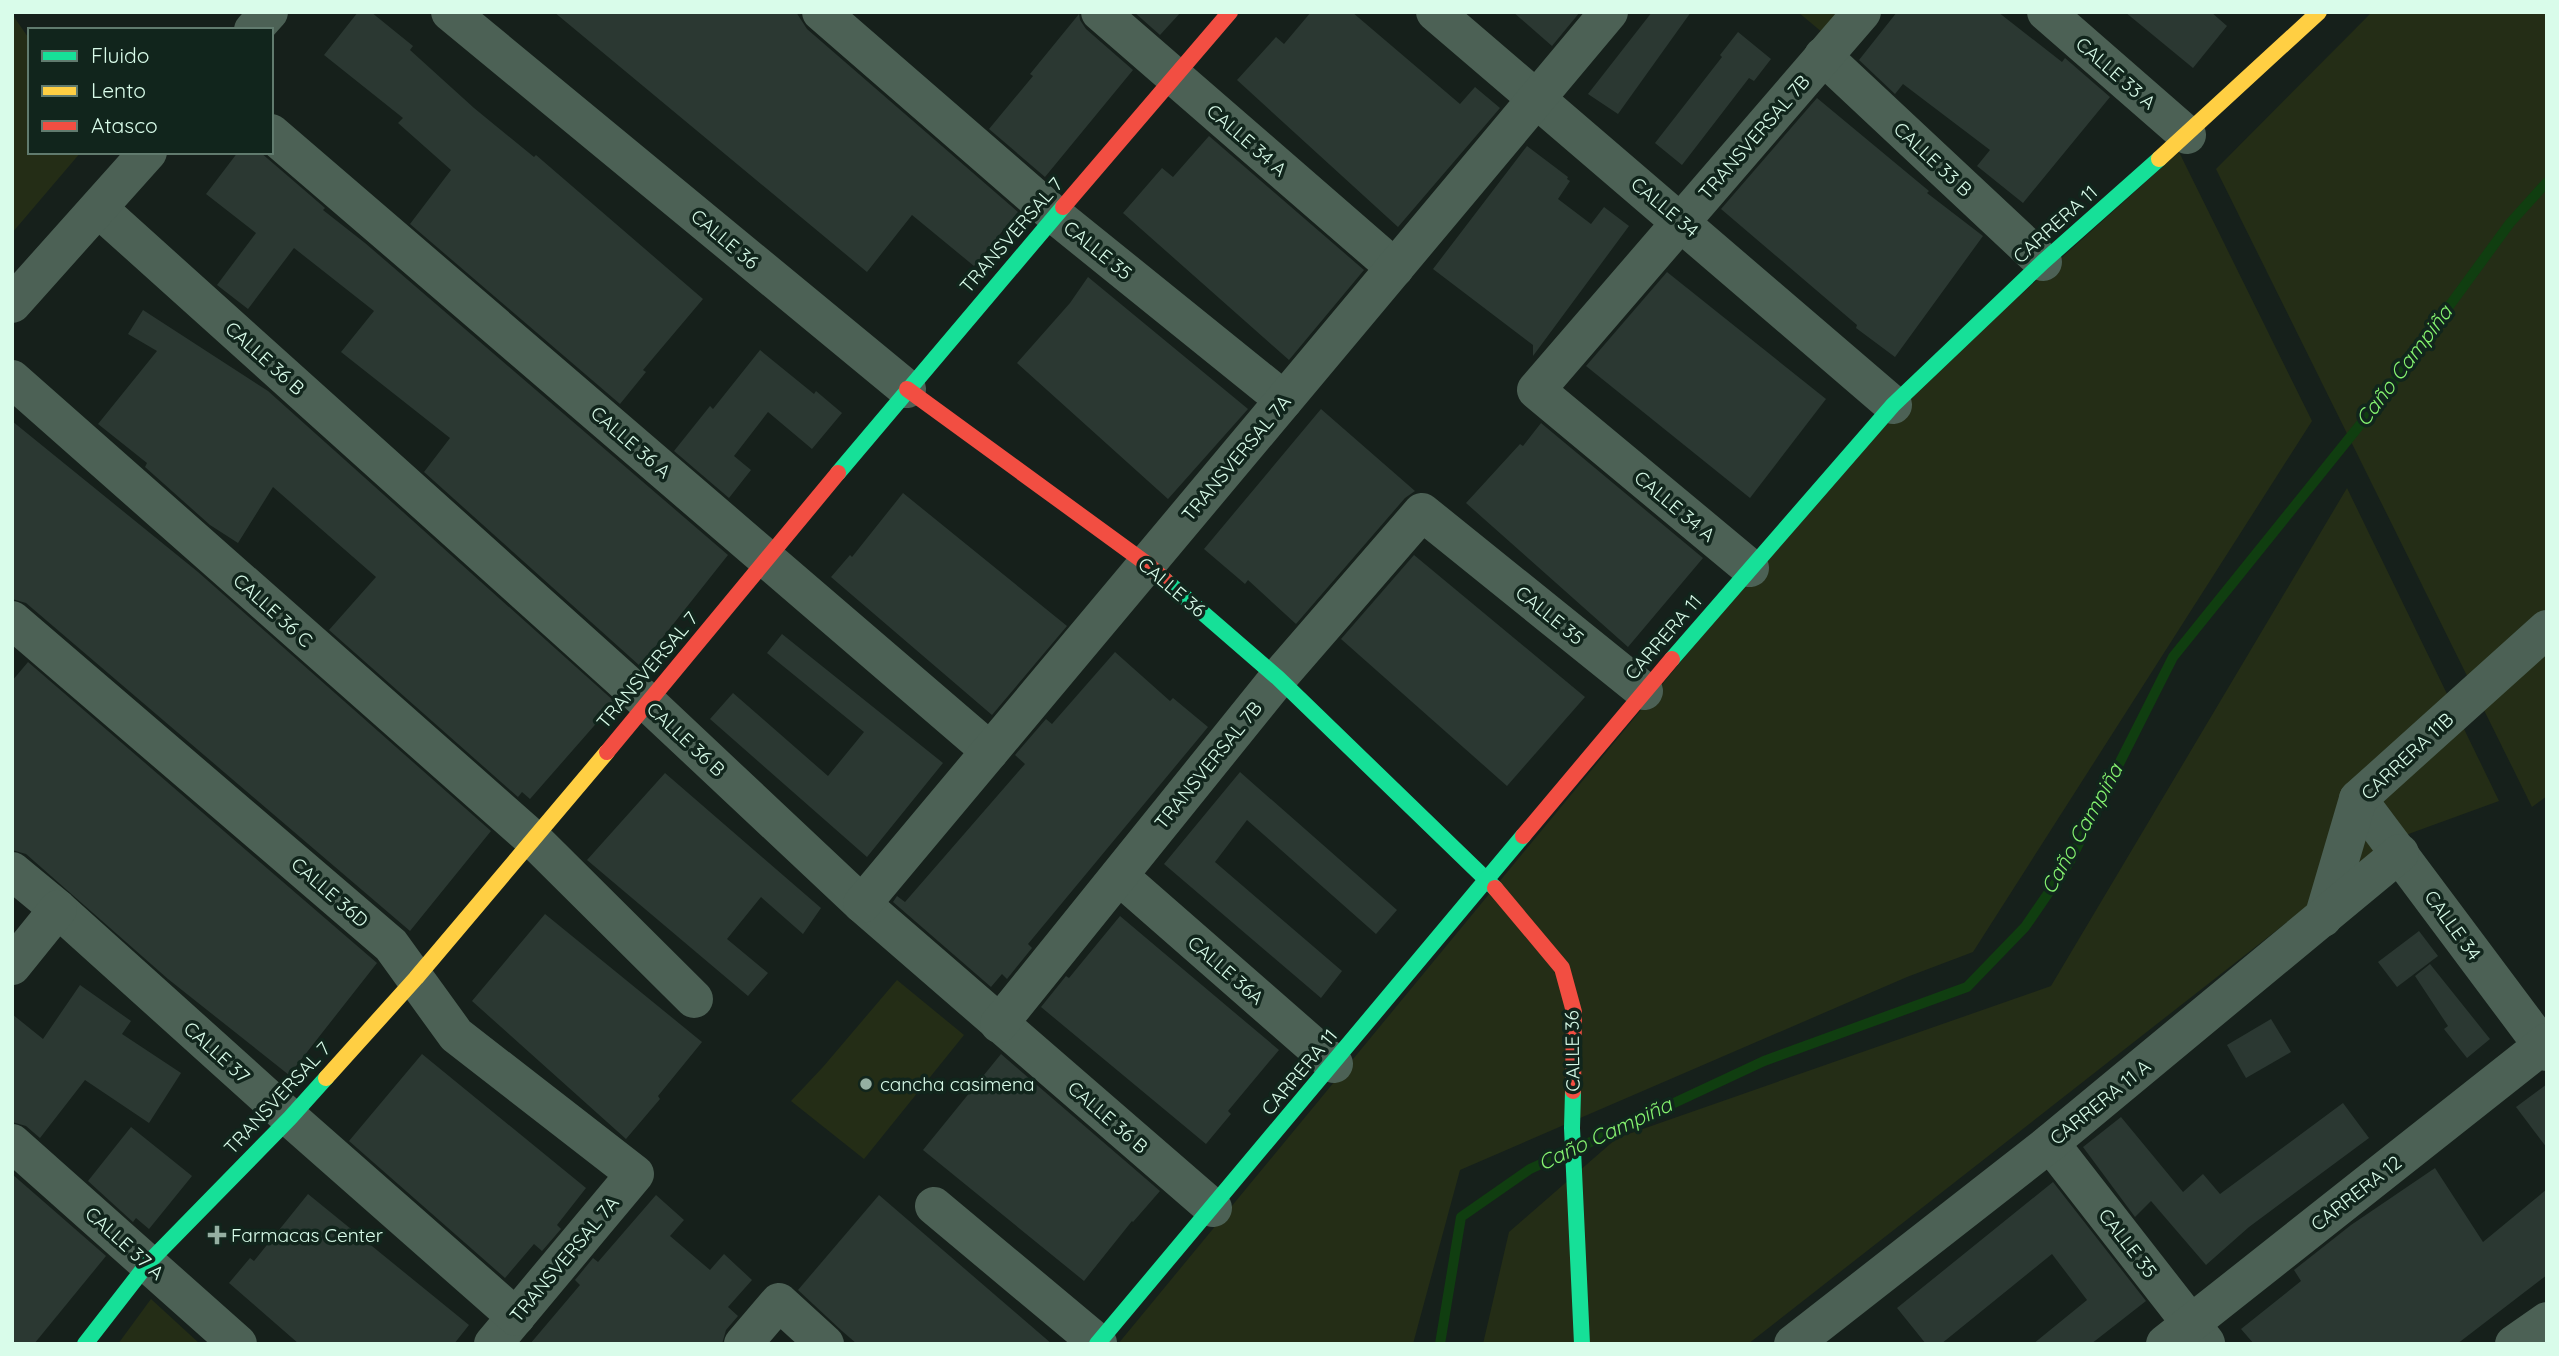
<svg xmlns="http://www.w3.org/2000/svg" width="2559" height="1356" font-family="Quicksand,sans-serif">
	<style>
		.green { fill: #242d16 }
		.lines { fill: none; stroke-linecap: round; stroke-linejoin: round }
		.stream { stroke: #103e10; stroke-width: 10 }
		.building { fill: #2b3832 }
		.street { stroke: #4c6155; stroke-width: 38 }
		.fast { stroke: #16e098; stroke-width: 16 }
		.slow { stroke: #ffcf43; stroke-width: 16 }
		.jam { stroke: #f24e42; stroke-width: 16 }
		.poi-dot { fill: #95afa2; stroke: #11251c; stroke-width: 2.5 }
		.labels { text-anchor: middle; stroke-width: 7; stroke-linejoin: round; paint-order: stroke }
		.street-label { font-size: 19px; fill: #d9fcea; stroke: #11251c }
		.poi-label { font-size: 19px; fill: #d9fcea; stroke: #11251c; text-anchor: start }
		.water-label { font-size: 21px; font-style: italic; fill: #85f370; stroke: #11251c }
	</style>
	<rect width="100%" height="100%" fill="#16201b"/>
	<!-- green -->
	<g class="green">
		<polygon points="1798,12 1840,12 1823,33"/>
		<polygon points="2372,12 2547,12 2547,796 2532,807 2216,169"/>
		<polygon points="12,14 30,40 30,152 81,152 12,233"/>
		<polygon points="2179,152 2312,421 1973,952 1907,977 1460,1170 1413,1344 1118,1344 1876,425"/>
		<polygon points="2347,488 2499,801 2392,840 1748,1344 1483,1344 1509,1232 1617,1138 2051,986"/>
		<polygon points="897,980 964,1035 864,1159 791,1101 823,1067"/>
		<polygon points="151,1299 200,1344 118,1344"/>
	</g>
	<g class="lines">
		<!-- stream -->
		<g class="stream">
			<polyline points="1582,1146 1764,1061 1967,987 2025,927 2069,863 2173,657 2384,395 2510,223 2547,182"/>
			<polyline points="1440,1344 1461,1217 1530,1169 1565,1153"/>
		</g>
	</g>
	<!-- building -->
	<g class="building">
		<polygon points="358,12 371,12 413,46 410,50 474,108 534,157 536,155 703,299 643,370 646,372 620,404 410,224 451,170 398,123 403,118 324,55"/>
		<polygon points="554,12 796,12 807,29 1018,212 974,266 912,215 867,272"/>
		<polygon points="1134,12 1181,12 1160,35"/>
		<polygon points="1311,12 1352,12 1460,104 1475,87 1500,108 1398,227 1237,80 1276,37 1284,44"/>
		<polygon points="1513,12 1580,12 1552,46"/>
		<polygon points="1652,12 1691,12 1618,114 1588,94"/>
		<polygon points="1897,12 1998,12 2062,62 2065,58 2110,97 2023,203 1977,166 1990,150 1903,84 1895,94 1859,60"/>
		<polygon points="2125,12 2211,12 2227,26 2193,68"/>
		<polygon points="1079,14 1080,20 1086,29 1133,70 1045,177 989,129 1033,76 1030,74"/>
		<polygon points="1738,32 1771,59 1754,81 1749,78 1682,165 1655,143 1722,57 1720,55"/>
		<polygon points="1817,98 1929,191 1927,193 1983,236 1895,357 1856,328 1857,325 1721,209"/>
		<polygon points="1209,136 1364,270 1289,360 1123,213 1162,168 1173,177"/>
		<polygon points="1527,146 1568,177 1567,179 1570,181 1558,199 1591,224 1604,207 1629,226 1533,356 1533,345 1433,269"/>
		<polygon points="238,152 260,152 325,208 323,210 365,243 728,555 640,666 424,472 450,438 341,352 374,311 294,248 248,309 217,285 256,233 206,194"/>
		<polygon points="1667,272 1826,399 1750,498 1586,366"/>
		<polygon points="1088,277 1248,409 1168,499 1017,363 1070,303"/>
		<polygon points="143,310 268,391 615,702 530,799 522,792 518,797 329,630 376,577 273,487 238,543 210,525 145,467 147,463 98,424 157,351 128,334"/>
		<polygon points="760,350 814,394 816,391 842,413 812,449 768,412 734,456 751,470 729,498 674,451 710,406 713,409"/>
		<polygon points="1321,409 1415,491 1405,498 1296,624 1248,580 1245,584 1204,549"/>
		<polygon points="12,421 198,572 491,831 410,931 26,603 12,599"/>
		<polygon points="1541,423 1703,558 1628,647 1466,503 1520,444 1523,446"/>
		<polygon points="903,493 1067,626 992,715 831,577 850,555 852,557"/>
		<polygon points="1414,555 1585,697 1507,786 1341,639"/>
		<polygon points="782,634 943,763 867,857 710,719 733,693 828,776 864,732 767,653"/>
		<polygon points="1115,652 1170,701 1173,698 1208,727 1028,944 1032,948 1007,979 1002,974 991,987 893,902 897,896 905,902 1025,764 1015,755 1046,719 1052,724"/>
		<polygon points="28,662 377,963 289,1075 168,979 26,854 12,850 12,681"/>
		<polygon points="1240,772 1397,910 1376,934 1247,820 1215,862 1342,971 1321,998 1164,864"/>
		<polygon points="665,773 821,908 803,934 761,897 727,939 768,973 748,996 587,860"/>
		<polygon points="545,914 702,1042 658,1096 660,1099 626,1139 472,1001"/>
		<polygon points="1120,916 1279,1050 1228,1111 1231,1114 1206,1144 1041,1007 1066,976 1069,978"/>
		<polygon points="2419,931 2438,956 2397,987 2378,962"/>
		<polygon points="2430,964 2490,1039 2467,1058 2444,1029 2448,1026 2415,976"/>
		<polygon points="80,985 131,1021 122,1034 181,1073 149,1123 85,1080 40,1138 26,1126 12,1122 12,1014 43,1039"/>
		<polygon points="2271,1019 2291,1052 2246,1078 2227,1045"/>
		<polygon points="422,1054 586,1188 557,1225 561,1229 542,1251 534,1244 505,1278 349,1141"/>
		<polygon points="1001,1054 1160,1191 1133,1222 1132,1221 1084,1281 923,1150"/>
		<polygon points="2547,1084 2547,1148 2516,1107"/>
		<polygon points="2343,1103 2369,1138 2249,1227 2206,1265 2151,1201 2135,1217 2083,1147 2121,1117 2183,1192 2203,1174 2220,1194"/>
		<polygon points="131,1127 192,1176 149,1229 136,1218 133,1222 88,1181"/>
		<polygon points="2435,1168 2483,1242 2547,1189 2547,1275 2457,1344 2254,1344 2241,1329 2301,1281 2294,1270 2351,1225"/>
		<polygon points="12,1174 106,1256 34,1344 12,1344"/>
		<polygon points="2053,1182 2146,1301 2091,1344 2033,1344 2087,1300 2052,1254 1941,1344 1926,1344 1897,1308"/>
		<polygon points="308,1194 469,1325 454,1344 299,1344 229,1283 250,1258 254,1261"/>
		<polygon points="656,1195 684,1220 670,1236 710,1270 724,1254 752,1280 728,1307 738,1316 726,1330 722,1344 530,1344 580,1285 575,1280 593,1258 598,1262"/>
		<polygon points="879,1195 1052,1344 857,1344 842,1331 798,1290"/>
	</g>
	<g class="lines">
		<!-- street -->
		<g class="street">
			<polyline points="450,12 907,389"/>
			<polyline points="821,12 1056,216 1284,400"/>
			<polyline points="1100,12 1395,268"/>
			<polyline points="1435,12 1893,405"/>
			<polyline points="2046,12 2187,135"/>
			<polyline points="253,30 269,12"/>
			<polyline points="1823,56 2043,262"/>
			<polyline points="271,133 990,751"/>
			<polyline points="99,209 647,702 862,904 1213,1208"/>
			<polyline points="12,304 148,152"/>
			<polyline points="12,379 534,840 694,999"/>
			<polyline points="1750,568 1536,390 1862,12"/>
			<polyline points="12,620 391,945 456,1035 635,1174 493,1344"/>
			<polyline points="2358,799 2547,1052"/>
			<polyline points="12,871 58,909 290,1118 516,1317"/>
			<polyline points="1119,876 1334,1064"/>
			<polyline points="862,904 1609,12"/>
			<polyline points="2323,918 2358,799 2547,629"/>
			<polyline points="12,966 58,909"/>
			<polyline points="999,1024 1278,678 1422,512 1644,691"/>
			<polyline points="12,1143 238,1344"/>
			<polyline points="2050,1143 2206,1343"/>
			<polyline points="934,1206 1098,1343"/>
			<polyline points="743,1344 779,1302 825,1344"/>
			<polyline points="1793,1344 2050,1143 2400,853"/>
			<polyline points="2165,1344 2547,1042"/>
			<polyline points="2514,1344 2547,1321"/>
		</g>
		<!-- fast -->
		<g class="fast">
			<polyline points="838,473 1063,207"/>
			<polyline points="1166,581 1278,678 1495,888"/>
			<polyline points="1672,659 1893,405 2043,262 2159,159"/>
			<polyline points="1573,1091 1572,1128 1582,1344"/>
			<polyline points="85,1344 148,1263 290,1118 326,1078"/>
			<polyline points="1097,1344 1523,836"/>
		</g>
		<!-- slow -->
		<g class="slow">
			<polyline points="2159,159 2319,12"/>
			<polyline points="326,1078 416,978 607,752"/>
		</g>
		<!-- jam -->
		<g class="jam">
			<polyline points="1063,207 1230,12"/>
			<polyline points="907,389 1147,564 1166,581"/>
			<polyline points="607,752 838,473"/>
			<polyline points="1523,836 1672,659"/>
			<polyline points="1495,888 1562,968 1574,1012 1573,1091"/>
		</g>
	</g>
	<!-- markers -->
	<g class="poi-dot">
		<circle cx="866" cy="1084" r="7"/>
		<path d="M213.5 1224.5h7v7h7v7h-7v7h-7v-7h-7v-7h7z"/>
	</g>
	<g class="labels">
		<!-- street labels -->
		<g class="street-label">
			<text transform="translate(2116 73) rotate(41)" y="7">CALLE 33 A</text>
			<text transform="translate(1754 137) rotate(-49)" y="7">TRANSVERSAL 7B</text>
			<text transform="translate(1247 140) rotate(41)" y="7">CALLE 34 A</text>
			<text transform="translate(1933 159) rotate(43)" y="7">CALLE 33 B</text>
			<text transform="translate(1665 207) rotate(40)" y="7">CALLE 34</text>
			<text transform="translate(2055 224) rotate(-42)" y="7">CARRERA 11</text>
			<text transform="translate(1011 235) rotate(-49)" y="7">TRANSVERSAL 7</text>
			<text transform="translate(725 239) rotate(40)" y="7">CALLE 36</text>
			<text transform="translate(1098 250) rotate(39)" y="7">CALLE 35</text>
			<text transform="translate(265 358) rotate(42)" y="7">CALLE 36 B</text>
			<text transform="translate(631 442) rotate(41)" y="7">CALLE 36 A</text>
			<text transform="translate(1236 458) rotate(-50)" y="7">TRANSVERSAL 7A</text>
			<text transform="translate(1675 506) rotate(40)" y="7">CALLE 34 A</text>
			<text transform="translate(1172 587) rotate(40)" y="7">CALLE 36</text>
			<text transform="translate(273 610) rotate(42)" y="7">CALLE 36 C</text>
			<text transform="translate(1550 615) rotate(39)" y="7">CALLE 35</text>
			<text transform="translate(1663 637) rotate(-49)" y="7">CARRERA 11</text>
			<text transform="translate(647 670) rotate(-50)" y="7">TRANSVERSAL 7</text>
			<text transform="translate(686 739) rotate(43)" y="7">CALLE 36 B</text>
			<text transform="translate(2407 756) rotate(-43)" y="7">CARRERA 11B</text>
			<text transform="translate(1208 765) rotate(-51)" y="7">TRANSVERSAL 7B</text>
			<text transform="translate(330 892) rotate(41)" y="7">CALLE 36D</text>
			<text transform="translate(2453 925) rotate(54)" y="7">CALLE 34</text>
			<text transform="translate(1226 970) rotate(41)" y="7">CALLE 36A</text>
			<text transform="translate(1572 1051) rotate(-91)" y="7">CALLE 36</text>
			<text transform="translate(217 1052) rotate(42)" y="7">CALLE 37</text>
			<text transform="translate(1299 1072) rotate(-50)" y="7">CARRERA 11</text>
			<text transform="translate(277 1098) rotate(-47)" y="7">TRANSVERSAL 7</text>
			<text transform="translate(2100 1102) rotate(-39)" y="7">CARRERA 11 A</text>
			<text transform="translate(1108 1117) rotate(41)" y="7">CALLE 36 B</text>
			<text transform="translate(2356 1193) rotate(-38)" y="7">CARRERA 12</text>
			<text transform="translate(125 1243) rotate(42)" y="7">CALLE 37 A</text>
			<text transform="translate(2128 1243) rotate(52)" y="7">CALLE 35</text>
			<text transform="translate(564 1259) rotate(-50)" y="7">TRANSVERSAL 7A</text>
		</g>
		<!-- poi labels -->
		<g class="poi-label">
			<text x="880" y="1091">cancha casimena</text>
			<text x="231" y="1242">Farmacas Center</text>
		</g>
		<!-- water labels -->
		<g class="water-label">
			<text transform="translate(2404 366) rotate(-53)" y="7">Caño Campiña</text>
			<text transform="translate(2082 829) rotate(-61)" y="7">Caño Campiña</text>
			<text transform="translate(1605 1134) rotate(-25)" y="7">Caño Campiña</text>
		</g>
	</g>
	<!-- border -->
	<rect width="2559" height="1356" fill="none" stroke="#d9fcea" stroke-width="28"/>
	<!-- legend -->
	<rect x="28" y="28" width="245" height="126" fill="#11251c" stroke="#617b6e" stroke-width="2"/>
	<rect x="42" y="51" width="35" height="10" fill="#16e098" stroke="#617b6e" stroke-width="2"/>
	<text x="91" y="63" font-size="21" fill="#d9fcea">Fluido</text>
	<rect x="42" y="86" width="35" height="10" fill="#ffcf43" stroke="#617b6e" stroke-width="2"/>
	<text x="91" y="98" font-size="21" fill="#d9fcea">Lento</text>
	<rect x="42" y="121" width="35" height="10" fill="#f24e42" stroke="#617b6e" stroke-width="2"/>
	<text x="91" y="133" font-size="21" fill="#d9fcea">Atasco</text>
</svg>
